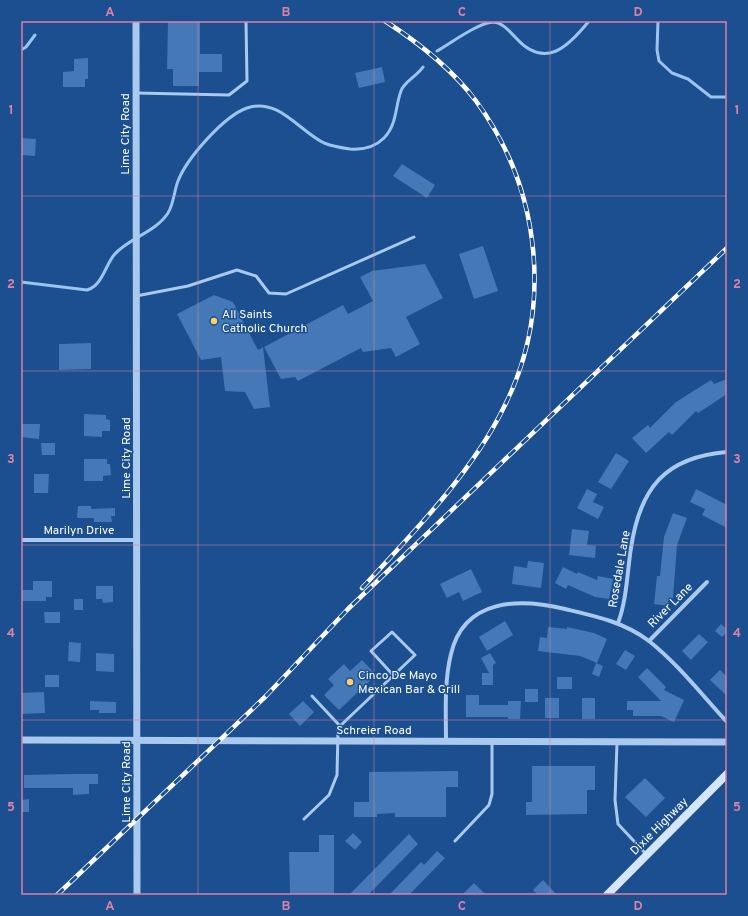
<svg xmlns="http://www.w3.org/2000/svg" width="748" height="916" font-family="Overpass,sans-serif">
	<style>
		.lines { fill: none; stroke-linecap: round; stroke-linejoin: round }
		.stream { stroke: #9cc4f0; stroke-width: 3 }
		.building { fill: #4478b7 }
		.service { stroke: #a9c9ee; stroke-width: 3 }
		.minor { stroke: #a9c9ee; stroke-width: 4 }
		.tertiary { stroke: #a9c9ee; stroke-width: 7 }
		.secondary { stroke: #d6e6fa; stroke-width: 8 }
		.rail-casing { stroke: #fff; stroke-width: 4.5 }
		.rail { stroke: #1b4f8f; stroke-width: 3; stroke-dasharray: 9; stroke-linecap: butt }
		.grid { fill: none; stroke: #dd80a5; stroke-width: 1; stroke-opacity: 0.55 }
		.poi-dot { fill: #ffd166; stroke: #1b4f8f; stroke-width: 1.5 }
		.labels { text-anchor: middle; stroke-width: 3; stroke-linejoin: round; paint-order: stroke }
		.street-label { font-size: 12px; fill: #fff; stroke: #1b4f8f }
		.poi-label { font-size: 12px; fill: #fff; stroke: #1b4f8f; text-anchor: start }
		.neatline { fill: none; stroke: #dd80a5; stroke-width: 1.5 }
		.grid-label { font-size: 13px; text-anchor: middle; font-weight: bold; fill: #dd80a5 }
	</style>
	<rect width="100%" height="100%" fill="#1b4f8f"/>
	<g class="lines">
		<!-- stream -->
		<g class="stream">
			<polyline points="658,21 657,50 659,61 672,73 688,79 711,97 727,97"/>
			<polyline points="21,50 26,47 35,35"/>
			<path d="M437,51C451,43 479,22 494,22C503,23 510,32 516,38C545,70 568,47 589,21"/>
			<path d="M21,282L87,290C102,286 105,266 114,255C128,238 155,233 168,213C174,203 174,191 178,181C187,158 224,116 247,108C278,97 299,131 324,143C332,146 342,148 350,149C363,150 374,148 384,138C397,125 395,107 401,91C403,83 418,75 423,67"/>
		</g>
	</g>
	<!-- building -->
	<g class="building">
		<polygon points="168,21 200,21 200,54 222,54 222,72 199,72 199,86 173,86 173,69 167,69"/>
		<polygon points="88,58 88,79 85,79 85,87 63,87 63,72 74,71 74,59"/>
		<polygon points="382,67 385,82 359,88 355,73"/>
		<polygon points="21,138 36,139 35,156 21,155"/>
		<polygon points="402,164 435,185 427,198 393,176"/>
		<polygon points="483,246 498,291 474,299 459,254"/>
		<polygon points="425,264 443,298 406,317 420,344 396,357 391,348 363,352 361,348 298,381 295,377 281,379 264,347 343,305 348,314 373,301 360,277 372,271"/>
		<polygon points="214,295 233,302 258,350 263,347 270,407 254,409 245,392 225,391 221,357 201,360 177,314"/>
		<polygon points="91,343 91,369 59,370 59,344"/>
		<polygon points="727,379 727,394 698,413 696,411 672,435 669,432 646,453 632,438 648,425 650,428 676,402 711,380 714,384"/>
		<polygon points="84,414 106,415 106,419 110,420 110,431 102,431 102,437 84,436"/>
		<polygon points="21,424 40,424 39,439 21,437"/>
		<polygon points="41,443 55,443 55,455 42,455"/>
		<polygon points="616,453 629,461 611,489 598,482"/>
		<polygon points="84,459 107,459 107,464 110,464 111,475 103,476 103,481 84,481"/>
		<polygon points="34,474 49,474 48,493 34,493"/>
		<polygon points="587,489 597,494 593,502 604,507 598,519 577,508"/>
		<polygon points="696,489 727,505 727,528 702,515 705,509 690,502"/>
		<polygon points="78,506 91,506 91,509 115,508 115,516 111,516 112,522 94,522 94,518 77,518"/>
		<polygon points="673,513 687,518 677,545 673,598 669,598 668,606 654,604 657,576 660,576 664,537"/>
		<polygon points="572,529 589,531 587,545 596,546 595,558 569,555"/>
		<polygon points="528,561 544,563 541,588 512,584 514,566 527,568"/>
		<polygon points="563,567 577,574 578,572 597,580 598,576 613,579 609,599 595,597 568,585 566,589 555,583"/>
		<polygon points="471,569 482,592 463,601 459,592 447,598 440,584"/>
		<polygon points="33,581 52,581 52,597 46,597 46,601 21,601 21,590 33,590"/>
		<polygon points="96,586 113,586 113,602 103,603 102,599 96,599"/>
		<rect x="74" y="599" width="9" height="11"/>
		<polygon points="44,612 60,612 60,623 45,623"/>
		<polygon points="505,621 513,635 487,651 479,637"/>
		<polygon points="721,624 727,629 727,632 722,637 715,631"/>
		<polygon points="548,627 567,629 567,627 594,633 607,639 597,663 580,656 538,651 540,637 547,638"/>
		<polygon points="699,634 708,642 691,660 682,651"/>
		<polygon points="69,642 81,643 80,662 68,661"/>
		<polygon points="625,650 635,656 626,670 616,664"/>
		<polygon points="96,653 114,654 114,672 96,671"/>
		<polygon points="490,653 496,663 493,665 493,685 482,685 482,673 489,673 481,658"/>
		<polygon points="362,660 376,675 339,710 324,695 334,685 328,679 344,664 350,671"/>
		<polygon points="596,663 603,666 599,677 592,674"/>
		<polygon points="647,668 666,687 664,690 684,700 674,722 661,716 633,716 633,710 627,710 627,701 661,701 638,677"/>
		<polygon points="720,670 727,677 727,696 710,680"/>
		<rect x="45" y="675" width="14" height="12"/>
		<rect x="557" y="677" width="15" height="12"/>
		<rect x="525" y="689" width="13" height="13"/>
		<polygon points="44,692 45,713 21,714 21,693"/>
		<polygon points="466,695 479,695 479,705 508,705 508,701 521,701 520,719 508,719 508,717 466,717"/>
		<rect x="545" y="698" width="14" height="20"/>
		<rect x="582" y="698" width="13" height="21"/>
		<polygon points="90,701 116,702 116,713 99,713 99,710 90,710"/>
		<polygon points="303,701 314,712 300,726 289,714"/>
		<polygon points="532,766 595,766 595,790 587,790 587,814 526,815 526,802 532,802"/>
		<polygon points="458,771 458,787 446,787 446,817 395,817 395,813 377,814 377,817 354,817 354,802 369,802 369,772"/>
		<polygon points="73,774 98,774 98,784 89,784 89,794 73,795 73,788 24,788 24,775"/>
		<polygon points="645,778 665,798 646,817 625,797"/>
		<polygon points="29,799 29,812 21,812 21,800"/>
		<polygon points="353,833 362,842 355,850 345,841"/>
		<polygon points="409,834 418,844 368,895 349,895"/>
		<polygon points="319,835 334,835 334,895 290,895 289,852 319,852"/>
		<polygon points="437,851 445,858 409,895 389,895 421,862 424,865"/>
		<polygon points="543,880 557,895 538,895 533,890"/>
		<polygon points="474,883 486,895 462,895"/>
	</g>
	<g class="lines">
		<!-- service -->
		<g class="service">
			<polyline points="136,93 229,95 247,81 246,21"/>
			<polyline points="136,296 188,286 237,270 256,276 269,293 286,294 414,237"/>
			<polyline points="312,696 340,726"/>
			<polyline points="617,743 615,800 618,824 646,854"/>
			<polyline points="304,819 329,795 337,775 338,731 340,726 415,655 392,632 371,651 393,675"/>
			<polyline points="455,841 489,805 492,794 492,741"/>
		</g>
		<!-- minor -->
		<g class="minor">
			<polyline points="21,540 137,540"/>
			<path d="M618,623C627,599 627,573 631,548C640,488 665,457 727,452"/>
			<polyline points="649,641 707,582"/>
			<path d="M446,741C446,713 444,682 451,654C464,598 520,598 565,609C595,616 624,622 649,641C678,664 702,695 727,722"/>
		</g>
		<!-- tertiary -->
		<g class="tertiary">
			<polyline points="136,21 137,895"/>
			<polyline points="21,740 727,742"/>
		</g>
		<!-- secondary -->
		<polyline class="secondary" points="607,895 727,774"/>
		<!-- rail casing -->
		<g class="rail-casing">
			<g id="rail">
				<path d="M362,588C412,534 472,473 504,407C554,309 541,189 476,101C452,69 419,43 385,21"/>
				<polyline points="57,895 266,696 348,609 727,248"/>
			</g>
		</g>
		<!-- rail -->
		<use href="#rail" class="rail"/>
	</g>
	<!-- grid -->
	<path class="grid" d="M198,21V895M374,21V895M550,21V895M21,196H727M21,371H727M21,545H727M21,720H727"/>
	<!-- markers -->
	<g class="poi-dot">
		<circle cx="214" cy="321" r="4"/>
		<circle cx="350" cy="682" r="4"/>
	</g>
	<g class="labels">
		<!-- street labels -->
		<g class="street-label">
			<text transform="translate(125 134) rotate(-90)" y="4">Lime City Road</text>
			<text transform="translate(126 458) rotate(-90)" y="4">Lime City Road</text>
			<text x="79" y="534">Marilyn Drive</text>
			<text transform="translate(619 569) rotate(-80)" y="4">Rosedale Lane</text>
			<text transform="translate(670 605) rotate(-45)" y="4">River Lane</text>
			<text x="374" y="734">Schreier Road</text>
			<text transform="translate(126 782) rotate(-90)" y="4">Lime City Road</text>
			<text transform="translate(659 826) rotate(-45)" y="4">Dixie Highway</text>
		</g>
		<!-- poi labels -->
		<g class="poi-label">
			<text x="222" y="318">All Saints<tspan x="222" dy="14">Catholic Church</tspan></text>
			<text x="358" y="679">Cinco De Mayo<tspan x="358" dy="14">Mexican Bar &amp; Grill</tspan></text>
		</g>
	</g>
	<!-- border -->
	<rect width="748" height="916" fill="none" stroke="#1b4f8f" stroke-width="44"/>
	<rect x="22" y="22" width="704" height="872" class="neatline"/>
	<g class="grid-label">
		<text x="110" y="16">A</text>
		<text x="286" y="16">B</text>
		<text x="462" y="16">C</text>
		<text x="638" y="16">D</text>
		<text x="11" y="114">1</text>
		<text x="737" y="114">1</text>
		<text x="11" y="288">2</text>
		<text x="737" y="288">2</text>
		<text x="11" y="463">3</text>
		<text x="737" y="463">3</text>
		<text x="11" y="637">4</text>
		<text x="737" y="637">4</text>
		<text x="11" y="811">5</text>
		<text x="737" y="811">5</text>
		<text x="110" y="910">A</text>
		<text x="286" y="910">B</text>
		<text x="462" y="910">C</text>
		<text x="638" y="910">D</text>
	</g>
</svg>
